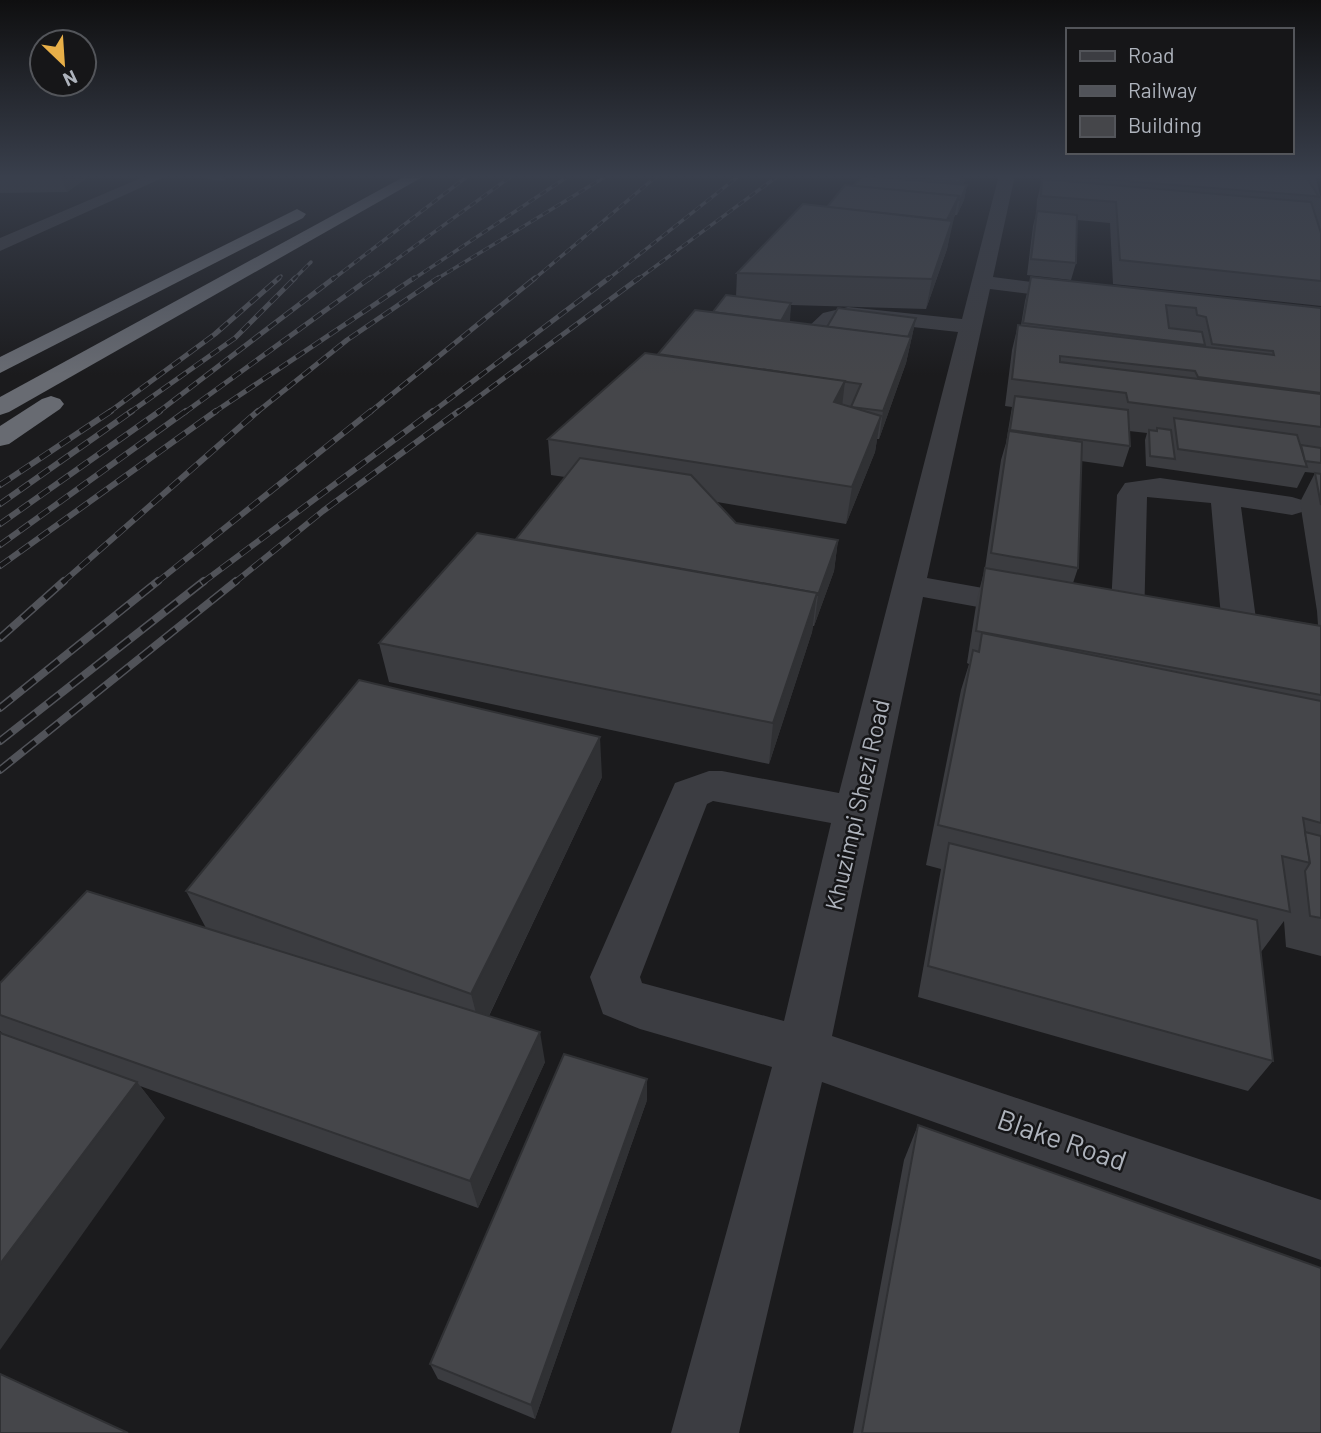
<svg xmlns="http://www.w3.org/2000/svg" width="1321" height="1433" font-family="Barlow,sans-serif">
	<style>
		.lines { fill: none; stroke-linecap: round; stroke-linejoin: round }
		.minor { fill: #3c3d42; fill-rule: evenodd }
		.highway { fill: #686b72; fill-rule: evenodd }
		.rail-far3-casing { stroke: #515359; stroke-width: 3.5 }
		.rail-far2-casing { stroke: #515359; stroke-width: 5 }
		.rail-far1-casing { stroke: #515359; stroke-width: 6 }
		.rail-casing { stroke: #515359; stroke-width: 8 }
		.rail-far3 { stroke: #161618; stroke-width: 2.5; stroke-dasharray: 7; stroke-linecap: butt }
		.rail-far2 { stroke: #161618; stroke-width: 3.5; stroke-dasharray: 10; stroke-linecap: butt }
		.rail-far1 { stroke: #161618; stroke-width: 4.5; stroke-dasharray: 12; stroke-linecap: butt }
		.rail { stroke: #161618; stroke-width: 5; stroke-dasharray: 15; stroke-linecap: butt }
		.wall { fill: #3b3c40; fill-rule: evenodd }
		.shaded-wall { fill: #303134 }
		.building { fill: #45464a; stroke: #303134; stroke-width: 2 }
		.labels { text-anchor: middle; stroke-width: 5; stroke-linejoin: round; paint-order: stroke }
		.street-label { font-size: 24px; fill: #aeb3bc; stroke: #161618 }
		.near-street-label { font-size: 28px; fill: #aeb3bc; stroke: #161618 }
	</style>
	<rect width="100%" height="100%" fill="#1b1b1d"/>
	<g class="lines">
		<!-- minor -->
		<g class="minor">
			<polygon points="148,175 169,175 0,251 0,238"/>
			<path d="M999,175H1015L993,277L1079,288L1089,294L1079,300L990,289L927,578L1028,596L1040,599L1045,606L1040,613L1028,616L923,597L832,1036L1321,1200V1260L822,1082L739,1433H671L772,1067L640,1029L603,1014L590,977L675,783L709,771H722L839,793L958,332L849,320C830,325 820,346 801,351L790,344L823,313L848,307L962,319ZM713,801L831,823L784,1021L642,983L640,977L707,804Z"/>
			<polygon points="1299,175 1315,175 1321,198 1321,237 1312,232"/>
			<polygon points="1160,478 1292,497 1302,500 1307,506 1302,512 1292,515 1241,507 1258,634 1244,648 1232,651 1203,647 1197,639 1203,631 1222,628 1211,503 1147,497 1144,623 1139,630 1127,634 1115,630 1110,623 1117,495 1125,483"/>
		</g>
		<!-- highway -->
		<g class="highway">
			<polygon points="407,175 426,175 9,412 0,415 0,397"/>
			<polygon points="297,209 306,214 303,218 0,373 0,357"/>
			<polygon points="51,396 60,399 64,404 60,409 9,444 0,446 0,426 42,399"/>
		</g>
		<!-- rail-far3 casing -->
		<g class="rail-far3-casing">
			<g id="rail-far3">
				<polyline points="277,280 281,276"/>
				<polyline points="293,280 311,262"/>
				<polyline points="332,280 469,175"/>
				<polyline points="368,280 513,175"/>
				<polyline points="412,280 570,175"/>
				<polyline points="435,280 608,175"/>
				<polyline points="533,280 658,175"/>
				<polyline points="607,280 740,175"/>
				<polyline points="637,280 779,175"/>
			</g>
		</g>
		<!-- rail-far2 casing -->
		<g class="rail-far2-casing">
			<g id="rail-far2">
				<polyline points="108,413 215,334 279,278"/>
				<polyline points="129,413 235,338 295,278"/>
				<polyline points="157,413 334,278"/>
				<polyline points="184,413 370,278"/>
				<polyline points="213,413 414,278"/>
				<polyline points="256,413 347,340 438,278"/>
				<polyline points="369,413 535,278"/>
				<polyline points="431,413 609,278"/>
				<polyline points="457,413 639,278"/>
			</g>
		</g>
		<!-- rail-far1 casing -->
		<g class="rail-far1-casing">
			<g id="rail-far1">
				<polyline points="0,485 111,411"/>
				<polyline points="0,504 132,411"/>
				<polyline points="0,524 160,411"/>
				<polyline points="0,545 186,411"/>
				<polyline points="0,566 216,411"/>
				<polyline points="62,583 258,411"/>
				<polyline points="156,583 371,411"/>
				<polyline points="202,583 433,411"/>
				<polyline points="234,583 323,511 459,411"/>
			</g>
		</g>
		<!-- rail casing -->
		<g class="rail-casing">
			<g id="rail">
				<polyline points="0,638 64,581"/>
				<polyline points="0,708 158,581"/>
				<polyline points="0,741 204,581"/>
				<polyline points="0,770 236,581"/>
			</g>
		</g>
		<!-- rail-far3 -->
		<use href="#rail-far3" class="rail-far3"/>
		<!-- rail-far2 -->
		<use href="#rail-far2" class="rail-far2"/>
		<!-- rail-far1 -->
		<use href="#rail-far1" class="rail-far1"/>
		<!-- rail -->
		<use href="#rail" class="rail"/>
	</g>
	<!-- wall -->
	<g class="wall">
		<polygon points="0,175 91,175 67,192 0,193"/>
		<polygon points="206,175 234,175 222,181 208,179"/>
		<polygon points="871,175 967,175 963,185 967,185 964,200 957,215 955,215 952,223 947,249 926,309 791,305 789,322 827,327 916,318 906,363 879,439 877,439 875,452 846,524 717,502 736,523 838,540 834,571 814,626 813,626 812,632 769,764 389,682 379,643 516,539 565,477 551,475 548,439 658,354 736,297 737,273 827,207 853,186 871,177"/>
		<polygon points="1043,175 1311,175 1309,181 1319,197 1314,209 1321,233 1321,306 1113,284 1110,223 1077,220 1076,263 1071,280 1027,275 1033,226 1036,214 1037,200"/>
		<path d="M1031,277L1321,308V956L1286,947L1284,921L1261,952L1273,1061L1248,1091L918,997L941,869L926,865L961,690L969,664L967,663L977,599L985,568L1001,460L1006,443L1012,407L1005,406L1012,350L1018,325H1021L1025,301ZM1129,431L1147,433L1145,440L1146,466L1297,488L1305,472L1315,473L1300,502L1317,611L1318,625L1073,583L1078,568L1081,461L1123,467L1130,446Z"/>
		<polygon points="602,777 489,1016 545,1062 478,1208 140,1086 165,1118 3,1034 0,1031 0,983 206,928 186,891"/>
		<polygon points="647,1100 535,1419 438,1379 430,1364"/>
		<polygon points="918,1125 1321,1433 853,1433 904,1160"/>
	</g>
	<!-- shaded-wall -->
	<g class="shaded-wall">
		<polygon points="60,175 91,175 67,192"/>
		<polygon points="221,175 234,175 222,181"/>
		<polygon points="963,175 967,175 966,178 957,196 959,182"/>
		<polygon points="967,185 964,200 957,215 960,200"/>
		<polygon points="959,196 947,249 926,309 932,279 946,222"/>
		<polygon points="791,303 790,321 775,346 777,328"/>
		<polygon points="916,318 906,363 879,439 883,411 906,341"/>
		<polygon points="845,381 841,416 834,402"/>
		<polygon points="881,416 875,452 846,524 852,487"/>
		<polygon points="838,540 834,571 814,626 818,595"/>
		<polygon points="817,593 812,632 769,764 773,723"/>
		<polygon points="600,737 602,777 481,1032 471,994"/>
		<polygon points="540,1032 545,1062 478,1208 470,1181"/>
		<polygon points="647,1079 647,1100 535,1419 531,1405"/>
		<polygon points="137,1082 165,1118 0,1350 0,1264"/>
	</g>
	<!-- building -->
	<g class="building">
		<polygon points="885,175 963,175 959,182"/>
		<polygon points="1049,175 1305,175 1319,197 1314,196"/>
		<polygon points="864,176 967,185 960,200 958,200 959,196 853,186"/>
		<polygon points="1042,179 1311,202 1321,233 1321,281 1120,260 1116,202 1041,196"/>
		<polygon points="845,185 959,196 947,220 827,207"/>
		<polygon points="803,204 952,221 932,279 737,273"/>
		<polygon points="1037,211 1077,215 1076,263 1031,259"/>
		<polygon points="1031,277 1321,308 1321,393 1198,377 1195,371 1060,356 1060,362 1321,394 1321,427 1128,402 1126,393 1012,379 1018,325 1274,355 1273,351 1212,344 1206,317 1197,315 1196,308 1166,305 1169,328 1202,332 1205,345 1023,323"/>
		<polygon points="726,295 791,303 781,321 713,312"/>
		<polygon points="838,308 916,318 908,337 827,327"/>
		<polygon points="695,310 911,337 883,411 851,407 861,384 658,354"/>
		<polygon points="645,353 845,381 834,402 881,416 852,487 548,439"/>
		<polygon points="1015,396 1128,410 1130,446 1010,430"/>
		<polygon points="1174,418 1297,435 1307,467 1178,449"/>
		<polygon points="1157,428 1171,430 1175,459 1150,456 1149,430 1157,431"/>
		<polygon points="1009,431 1082,442 1078,568 991,553"/>
		<polygon points="1301,445 1321,448 1321,463 1305,461"/>
		<polygon points="580,458 691,475 736,523 838,540 818,595 817,595 817,593 516,539"/>
		<polygon points="1315,473 1321,474 1321,505"/>
		<polygon points="477,533 817,593 773,723 379,643"/>
		<polygon points="985,568 1321,626 1321,695 976,631"/>
		<polygon points="982,633 1321,701 1321,823 1303,818 1310,863 1282,856 1290,912 938,825 973,650 979,652"/>
		<polygon points="359,680 600,737 471,994 186,891"/>
		<polygon points="1305,832 1321,836 1321,918 1310,916 1305,871 1310,863"/>
		<polygon points="949,843 1257,920 1273,1061 928,966"/>
		<polygon points="87,891 540,1032 470,1181 0,1015 0,983"/>
		<polygon points="0,1033 137,1082 0,1264"/>
		<polygon points="564,1054 647,1079 531,1405 430,1364"/>
		<polygon points="918,1125 1321,1268 1321,1433 862,1433"/>
		<polygon points="0,1374 128,1433 0,1433"/>
	</g>
	<!-- sky -->
	<linearGradient id="sky" x2="0" y2="1"><stop stop-color="#0f0f10"/><stop offset="0.47" stop-color="#393f4c"/><stop offset="1" stop-color="#393f4c" stop-opacity="0"/></linearGradient>
	<rect width="1321" height="375" fill="url(#sky)"/>
	<g class="labels">
		<!-- street labels -->
		<g class="street-label">
			<text transform="translate(858 805) rotate(-77)" y="8">Khuzimpi Shezi Road</text>
		</g>
		<!-- near-street labels -->
		<g class="near-street-label">
			<text transform="translate(1062 1140) rotate(19)" y="10">Blake Road</text>
		</g>
	</g>
	<!-- legend -->
	<rect x="1066" y="28" width="228" height="126" fill="#161618" stroke="#53555a" stroke-width="2"/>
	<rect x="1080" y="51" width="35" height="10" fill="#3c3d42" stroke="#53555a" stroke-width="2"/>
	<text x="1128" y="63" font-size="21" fill="#aeb3bc">Road</text>
	<rect x="1080" y="86" width="35" height="10" fill="#515359" stroke="#53555a" stroke-width="2"/>
	<text x="1128" y="98" font-size="21" fill="#aeb3bc">Railway</text>
	<rect x="1080" y="116" width="35" height="21" fill="#45464a" stroke="#53555a" stroke-width="2"/>
	<text x="1128" y="133" font-size="21" fill="#aeb3bc">Building</text>
	<!-- north arrow -->
	<g transform="translate(63 63) rotate(155)"><circle r="33" fill="#161618" stroke="#53555a" stroke-width="2"/>
	<path d="M0-5L12 26L0 18L-12 26Z" fill="#e8af48"/>
	<text y="-10" font-size="19" font-weight="bold" text-anchor="middle" fill="#aeb3bc">N</text>
	</g>
</svg>
